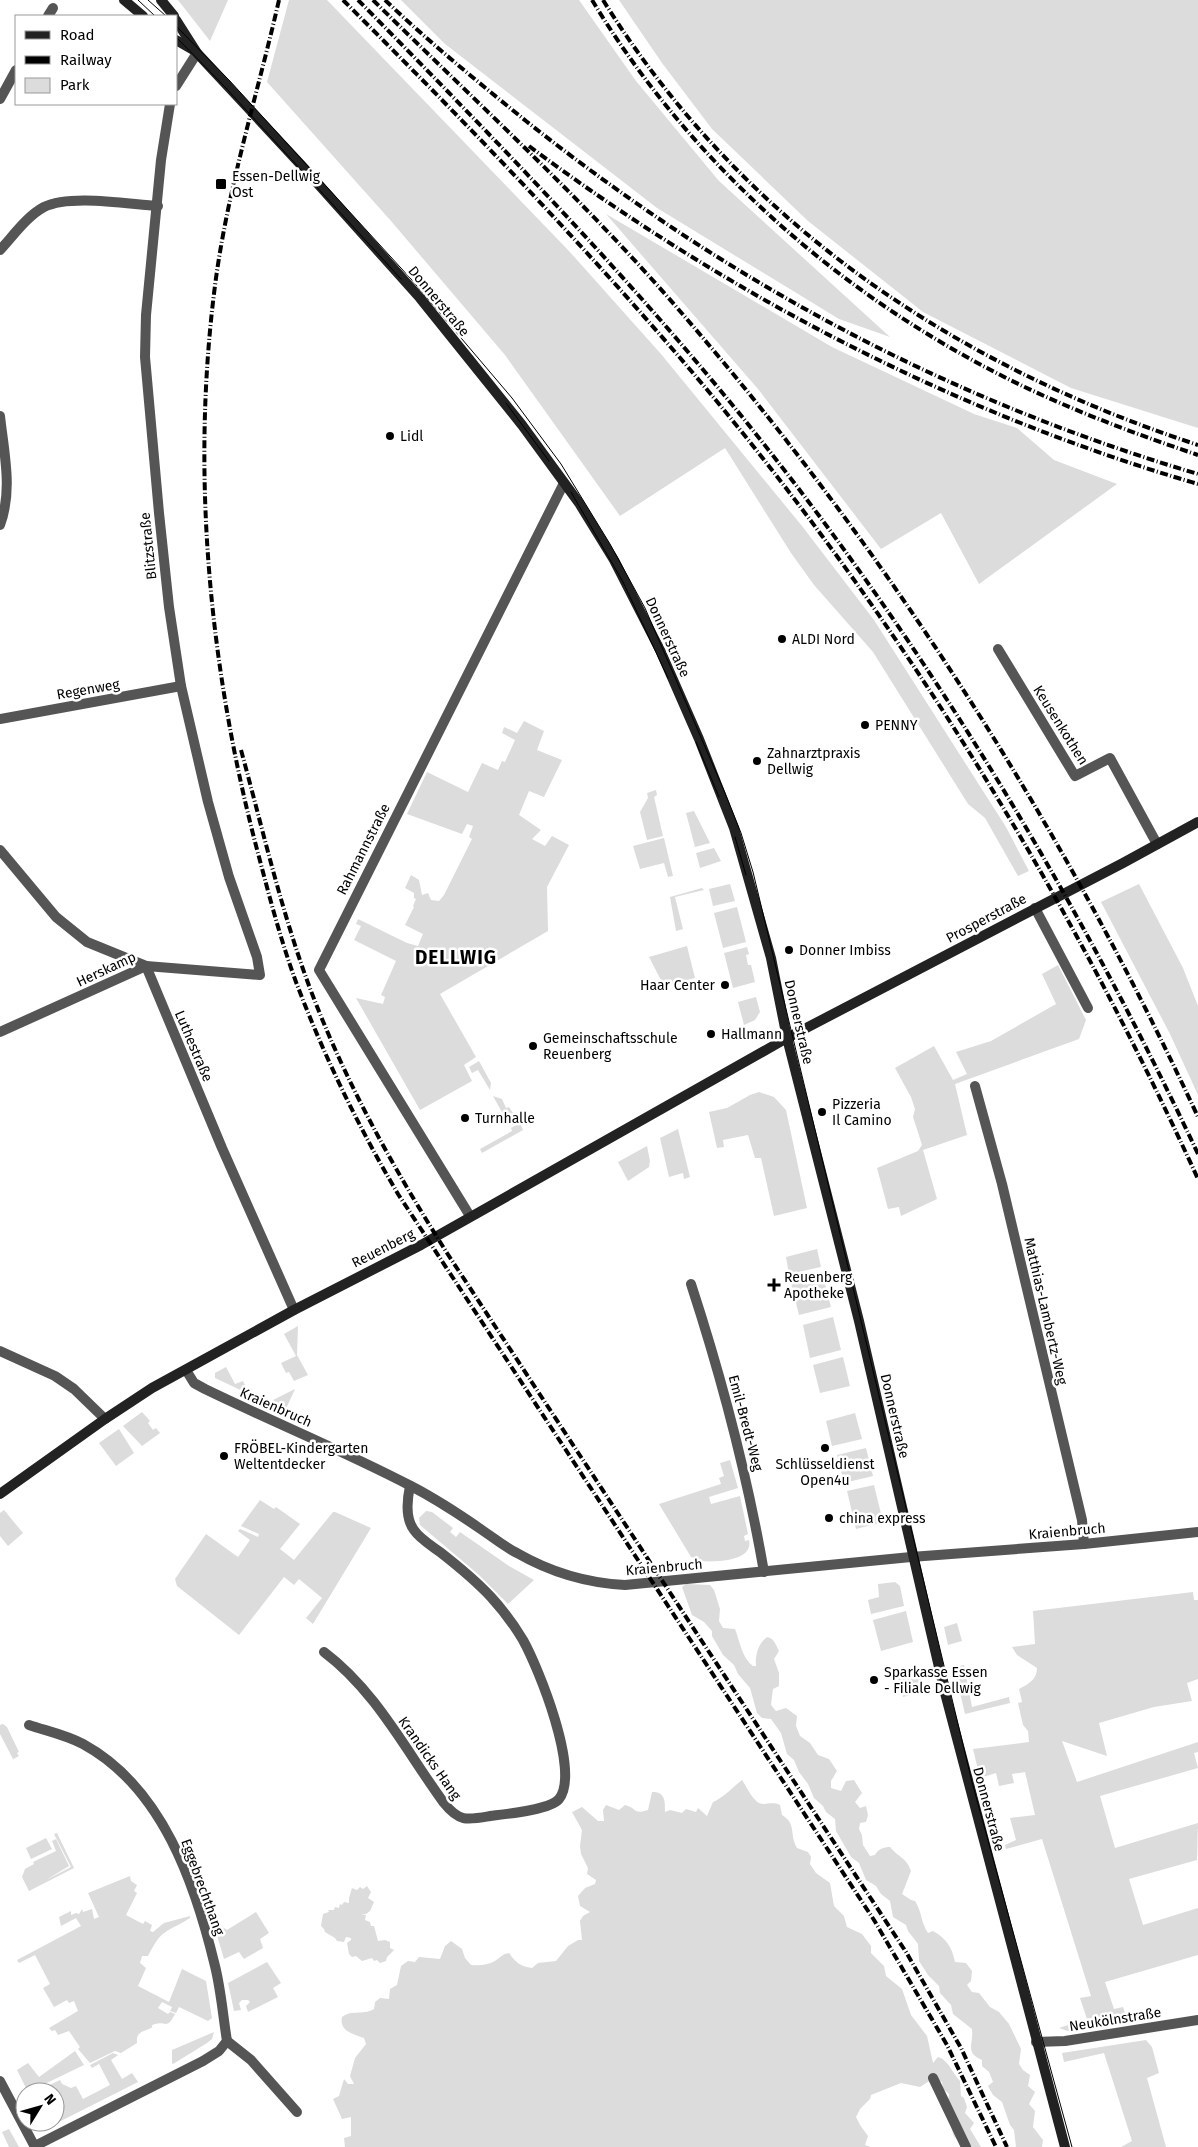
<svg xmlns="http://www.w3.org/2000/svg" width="1198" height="2147" font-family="'Fira Sans',sans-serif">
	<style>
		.green { fill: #dcdcdc }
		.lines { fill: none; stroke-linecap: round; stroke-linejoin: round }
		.minor { stroke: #555; stroke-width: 10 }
		.secondary { stroke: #222; stroke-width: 10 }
		.tram { stroke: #000; stroke-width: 1 }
		.rail { stroke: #000; stroke-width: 4; stroke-dasharray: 8 2.5 1 2.5; stroke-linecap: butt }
		.poi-dot { fill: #000; stroke: #fff; stroke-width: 2 }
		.labels { text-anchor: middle; stroke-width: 5; stroke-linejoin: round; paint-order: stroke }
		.poi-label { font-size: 14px; fill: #000; stroke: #fff; text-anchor: start }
		.street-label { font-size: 14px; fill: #000; stroke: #fff }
		.district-label { font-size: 19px; font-weight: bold; letter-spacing: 1px; fill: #000; stroke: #fff }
	</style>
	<rect width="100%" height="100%" fill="#fff"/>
	<!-- green -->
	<g class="green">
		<polygon points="178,0 228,0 210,41"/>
		<polygon points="289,0 327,0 569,251 661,354 802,526 874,620 1006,827 1029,871 1018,876 985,818 968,804 873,652 814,585 791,553 725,448 620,516 505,355 391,221 267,82"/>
		<polygon points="401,0 579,0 636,81 719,181 890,337 839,319 657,208 445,44"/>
		<polygon points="619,0 1198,0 1198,428 1071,388 923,312 808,221 712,129 662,63"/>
		<polygon points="606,214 832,347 974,414 1017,428 1054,460 1117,484 979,584 941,513 881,549 758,389"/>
		<polygon points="524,721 544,731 537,750 562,760 544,797 529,791 519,815 541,830 532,839 545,846 552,836 569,845 547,887 548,931 440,994 476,1057 464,1065 472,1081 420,1110 356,998 383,1004 385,997 381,995 396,961 354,940 361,926 356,924 358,919 407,943 418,946 423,934 405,925 414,907 413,906 416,899 414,898 414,893 405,888 411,875 419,880 422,895 428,893 431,900 439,901 444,895 472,839 469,837 473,826 467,824 462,834 407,814 427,772 468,792 482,763 498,770 502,761 505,762 515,740 502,733 504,727 517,733"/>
		<polygon points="656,790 657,795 654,797 663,836 647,840 640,812 648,798 647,793"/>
		<polygon points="694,811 710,843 695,847 686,813"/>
		<polygon points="664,838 673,876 668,877 664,863 640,869 633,846"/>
		<polygon points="714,848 721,861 700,868 696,853"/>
		<polygon points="730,884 735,901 713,906 709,889"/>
		<polygon points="1139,884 1183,968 1198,1006 1198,1095 1170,1034 1101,902"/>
		<polygon points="702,888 704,890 675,897 683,929 676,931 670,897"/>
		<polygon points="737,907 746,942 723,948 714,913"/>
		<polygon points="687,946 695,978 664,986 649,957"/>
		<polygon points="747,947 749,954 746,955 748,965 751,965 755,982 733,988 724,953"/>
		<polygon points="1058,965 1086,1020 1079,1039 955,1084 967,1135 923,1150 937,1199 901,1216 899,1207 888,1209 877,1168 918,1151 922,1145 913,1117 915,1109 911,1097 895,1068 934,1046 953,1080 967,1074 956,1052 991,1041 1056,1004 1042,974"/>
		<polygon points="756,997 760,1012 755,1020 744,1025 738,1002"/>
		<polygon points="479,1061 491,1083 490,1090 478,1070 472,1073 469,1067"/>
		<polygon points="759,1092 774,1097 786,1110 807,1208 774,1216 761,1158 755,1158 748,1135 723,1140 724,1147 717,1148 709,1112 727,1108 750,1095"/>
		<polygon points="493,1096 502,1099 506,1108 509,1107 517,1119 508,1123"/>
		<polygon points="520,1123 523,1130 482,1153 480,1149 512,1131 511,1128"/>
		<polygon points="678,1129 690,1177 684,1179 683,1173 669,1177 660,1138"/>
		<polygon points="647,1146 650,1161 649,1167 628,1181 618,1162"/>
		<polygon points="817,1249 821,1267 789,1274 786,1257"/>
		<polygon points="823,1276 831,1307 799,1315 791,1283"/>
		<polygon points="833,1317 841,1350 810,1358 803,1325"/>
		<polygon points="298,1326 297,1355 308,1375 294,1381 289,1372 286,1373 281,1363 296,1356 284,1334"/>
		<polygon points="843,1357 850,1386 820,1393 813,1365"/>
		<polygon points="226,1367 235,1384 243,1381 249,1394 215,1378 215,1373"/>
		<polygon points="295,1389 285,1411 270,1404 273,1400"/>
		<polygon points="142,1412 150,1421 148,1423 153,1430 156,1428 160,1433 142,1446 123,1426"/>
		<polygon points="855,1413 862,1439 832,1446 826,1421"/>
		<polygon points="119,1429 134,1453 116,1466 99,1443"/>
		<polygon points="866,1448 873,1476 844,1483 837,1455"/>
		<path d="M730,1460L738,1488L709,1497L711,1504L740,1496L748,1534L744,1536L745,1541L749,1540C754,1563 712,1562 697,1561L695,1558L691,1557L659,1504L721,1484L719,1478L724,1476L720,1463Z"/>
		<polygon points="874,1485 883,1522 856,1529 847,1491"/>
		<polygon points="260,1500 274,1509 276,1507 300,1524 280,1549 294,1560 333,1512 335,1512 371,1528 313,1624 306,1618 322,1598 299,1579 294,1585 284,1577 239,1635 177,1586 175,1579 206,1534 238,1557 250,1540 238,1531 240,1529 258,1537 259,1534 241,1526"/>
		<polygon points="4,1510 23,1533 8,1546 0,1536 0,1513"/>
		<polygon points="426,1511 432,1512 453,1528 450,1532 456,1537 460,1532 509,1566 534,1580 508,1604 479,1575 420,1525 419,1518"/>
		<polygon points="895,1582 900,1586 904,1606 871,1614 868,1600 879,1597 878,1584"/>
		<path d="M686,1584L710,1585L714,1590L720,1609L719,1621L723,1628L735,1629C740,1642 742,1658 753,1666H756C755,1655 758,1644 767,1637C774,1638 776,1645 779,1651L774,1659L779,1673V1686L773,1689L771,1705L776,1711L786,1708L797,1716L796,1726L800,1736L810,1743L818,1755L829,1759L837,1771L831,1781V1788L841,1791L846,1781L854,1780L862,1793L855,1802L860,1808L866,1806L868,1815L866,1822L860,1823L859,1829L862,1835L863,1845L870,1856L875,1855C878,1849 884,1847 890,1847C898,1857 907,1858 911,1871L902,1894L911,1900L915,1901C922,1912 921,1923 928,1933L933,1931C946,1938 952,1947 955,1962L966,1963L972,1971L971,1981L967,1985L972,1992L979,1993L990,2007L999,2012L1009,2024L1021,2049L1019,2064L1023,2070L1030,2075L1028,2086L1035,2092L1029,2104L1035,2111L1033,2127L1043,2140L1042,2147H1016L1014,2130L1010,2125L1002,2102L993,2095L988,2086L993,2082L989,2072L982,2066V2060C964,2052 974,2044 972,2029L953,2014L951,2005L940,1993L939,1986L928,1975L919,1961L918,1944L908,1931L906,1925L893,1917L890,1901L881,1894L876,1886L866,1880L859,1863L851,1857L836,1831L835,1819L826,1812L823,1806L814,1798L808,1784L799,1772L794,1760L787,1754L781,1733L771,1719L762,1718L757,1713L750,1688L738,1674L734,1665L723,1655L712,1636V1631L704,1622L692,1615L682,1587Z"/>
		<path d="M1193,1592L1194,1600H1198V1679L1187,1683L1192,1701L1154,1707L1099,1723L1107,1756L1062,1741L1077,1782L1198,1742V1752L1194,1753L1198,1768L1100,1796L1115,1848L1198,1823L1197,1860L1129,1879L1143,1925L1198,1908V1955L1105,1982L1114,2009L1123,2007L1127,2018L1068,2031L1059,2028L1087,2019L1080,1998L1091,1996L1042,1839L1006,1849L1005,1845L1016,1840L1010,1818L1035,1815L1025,1772L1012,1774L1014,1783L999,1786L996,1773L980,1778L973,1749L1029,1742L1028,1731L1023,1725L1018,1703L1022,1702L1019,1689C1029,1684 1037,1679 1037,1668L1017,1655L1012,1647L1035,1644L1033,1611Z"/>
		<polygon points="906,1611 913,1642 881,1651 873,1620"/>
		<polygon points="957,1623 962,1641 948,1645 944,1627"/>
		<polygon points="964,1665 972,1707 1009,1697 1010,1703 965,1714 954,1667"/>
		<polygon points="918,1668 924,1691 903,1697 897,1673"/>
		<polygon points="3,1724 7,1727 19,1752 17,1753 19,1756 13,1759 0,1734 0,1725"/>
		<path d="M742,1780C747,1787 754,1804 763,1804C770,1804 773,1802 780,1805L782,1815C797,1824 789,1834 797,1848L808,1852L811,1857L810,1864L816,1873L830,1883L834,1906L844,1916L847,1927L862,1934L871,1946V1953L884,1966L886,1976L902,1989L911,2015L927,2036L933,2063L938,2057C949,2060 952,2073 960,2081L961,2096L964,2098L967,2107L965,2113L974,2123L970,2129L981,2147H961C960,2141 954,2138 953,2134C950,2123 947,2105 949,2094L943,2089L942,2082L934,2078L920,2087L901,2083L871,2095L870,2099L860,2109L856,2117L860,2125L868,2136L865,2145L871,2147H345L344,2138L351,2136V2117L342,2119L333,2099L339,2096L344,2079L348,2084H354L350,2076L355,2058L366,2044L364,2038C353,2034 339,2031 342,2017C352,2009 362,2016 374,2009L375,2002L380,1998L389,1999L390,1989L397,1985L401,1966L408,1961L415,1962L419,1957L440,1959L445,1946L451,1941L462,1949L465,1958L471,1965C479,1966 488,1965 495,1961C501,1957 502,1954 509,1953C516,1963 520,1966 532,1968L538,1963L556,1961L568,1946L578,1940H582L580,1921L583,1916L590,1912L580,1906L578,1896L585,1888L595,1884L596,1880L587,1874L588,1868L581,1854L580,1846L582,1830L572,1812L582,1807L598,1821H604L603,1810L606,1805L619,1810L625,1805C637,1808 633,1815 648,1810L652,1792C665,1792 665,1800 665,1812L670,1810L682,1813L686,1809L696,1812L698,1808L707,1816L713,1802C723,1798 733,1787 742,1780Z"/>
		<polygon points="57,1833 74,1868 29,1891 22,1877 25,1869 34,1864 33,1862 56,1851 52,1841 56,1839 69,1866 46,1880 71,1867 54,1834"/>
		<polygon points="46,1838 52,1849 31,1859 26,1848"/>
		<path d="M130,1876L131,1881L137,1885L134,1891L137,1893L126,1915L143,1924L145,1921L152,1925L150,1931L153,1932L164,1923L190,1916V1918C165,1934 163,1927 148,1956H142L140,1963L146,1968L138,1986L169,2002L182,1969L206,1981L212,2018L208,2021L179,2007L176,2013L170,2011L172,2007L162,2002L158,2008L168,2014L170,2012L175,2014C167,2030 166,2021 155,2024C148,2026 156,2026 149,2029C141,2032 136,2033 137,2043L121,2053L115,2051L90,2063L78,2049L80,2047L69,2031L58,2035L55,2030L52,2031L49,2028L78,2011L74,2001L69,2003L67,2000L54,2007L43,1988L50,1984L35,1955L19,1963L17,1960L81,1926L76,1918L61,1926L59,1917L71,1911V1915L76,1913L79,1914L82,1909L83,1912L92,1909L94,1919L99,1917L88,1893Z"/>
		<polygon points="367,1886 371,1892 368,1898 374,1902 370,1911 366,1914 361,1914 366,1915 365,1920 370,1922 371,1926 374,1926 378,1941 385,1940 390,1942 390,1948 394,1950 387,1957 386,1961 380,1963 377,1960 374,1961 372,1958 362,1961 356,1956 352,1957 349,1954 347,1943 351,1940 351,1938 346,1937 344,1942 337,1941 335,1938 325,1932 324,1929 321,1926 323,1914 329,1912 328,1910 334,1910 335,1907 339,1908 340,1904 342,1905 344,1902 349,1903 349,1898 352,1888 357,1890 360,1887 363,1889"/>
		<polygon points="256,1912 269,1933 260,1939 263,1948 244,1959 239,1952 224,1959 216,1932 224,1928 227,1930"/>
		<polygon points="267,1962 281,1983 273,1988 278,1997 248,2012 246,2006 250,2002 248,2000 242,2000 239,2003 241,2010 234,2011 228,1983"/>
		<polygon points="214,2032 212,2039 207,2043 173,2064 172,2063 172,2050"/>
		<polygon points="1146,2040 1152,2047 1159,2073 1147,2078 1166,2147 1121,2147 1132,2141 1104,2053 1064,2062 1062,2053"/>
		<polygon points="75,2051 84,2065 28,2092 17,2070 28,2063 39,2077"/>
		<polygon points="113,2053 118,2055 111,2060 122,2079 132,2073 138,2082 51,2126 45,2124 44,2122 55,2122 55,2092 35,2092 60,2080 62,2084 71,2088 76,2086 83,2099 110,2085 99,2064 92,2068 90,2065"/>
		<polygon points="9,2129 19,2147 9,2147 2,2132"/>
	</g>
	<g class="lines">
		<!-- minor -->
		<g class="minor">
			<polyline points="48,16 53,8"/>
			<polyline points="176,86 197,53"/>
			<polyline points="0,99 16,70"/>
			<path d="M0,250C13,236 27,216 44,207C70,194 127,204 158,206"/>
			<path d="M0,416C4,453 13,490 0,525"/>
			<polyline points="998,649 1075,776 1110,758 1157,844"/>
			<polyline points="0,719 181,686"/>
			<polyline points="0,850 56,917 87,942 146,966 222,1148 294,1310"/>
			<polyline points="1035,908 1088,1008"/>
			<polyline points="0,1032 146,966 260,975 257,957 229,877 208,802 181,686 169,607 159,513 145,357 146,315 161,160 170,104"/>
			<polyline points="975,1086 1002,1184 1082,1520 1084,1544"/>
			<polyline points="470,1216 319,970 564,483"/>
			<path d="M691,1284C722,1379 747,1474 764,1572"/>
			<polyline points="0,1351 55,1376 74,1389 105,1419"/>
			<path d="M186,1370L194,1383L205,1389C273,1422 344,1451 411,1486C436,1499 459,1514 482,1530C494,1538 505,1547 517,1553C550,1572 587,1583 625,1585L911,1557L1084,1544L1198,1532"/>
			<path d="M324,1652C376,1691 406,1751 444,1803C459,1822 467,1820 490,1816C506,1814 550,1810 559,1799C581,1772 538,1667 523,1640C514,1625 503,1610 491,1597C476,1581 458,1566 440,1552C432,1546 420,1539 414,1530C405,1518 407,1500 410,1486"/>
			<path d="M29,1725C47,1731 66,1735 83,1744C162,1787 195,1883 215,1966C221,1990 223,2016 227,2041L219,2051L203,2061L35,2146"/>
			<polyline points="227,2041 251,2060 297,2112"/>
			<polyline points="1036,2042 1065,2041 1198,2020"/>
			<polyline points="933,2078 966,2147"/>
			<polyline points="0,2081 35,2147"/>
		</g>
		<!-- secondary -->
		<g class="secondary">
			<polyline points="124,0 143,16"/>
			<polyline points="161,0 174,16"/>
			<polyline points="176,20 197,53 302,166 420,298 522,425 579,503 614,560 660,650 699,739 734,828 771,958 787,1038 859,1321 945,1693 1065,2147"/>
			<polyline points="176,40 195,51"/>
			<polyline points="0,1494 105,1419 152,1388 294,1310 421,1245 787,1038 1123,863 1198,822"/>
		</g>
		<!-- tram -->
		<g class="tram">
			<polyline points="138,0 155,16"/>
			<polyline points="148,0 166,16"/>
			<polyline points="176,26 229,80 411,279 512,398 561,464 610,544 645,608 725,793 741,833 753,872 972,1782 1072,2147"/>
			<polyline points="176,37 225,87 401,279"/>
			<polyline points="506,403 549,461"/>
			<polyline points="571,492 623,582 668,678"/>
			<polyline points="696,742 719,797"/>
			<polyline points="735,837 746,875"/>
		</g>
		<!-- rail -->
		<g class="rail">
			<path d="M279,0C258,92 229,184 216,278C190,470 209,670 259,857C270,899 281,941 296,982C324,1056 358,1126 398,1194L874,1920L947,2045L996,2147"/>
			<path d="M343,0C473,130 601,262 719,404C913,639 1072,903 1198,1179"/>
			<path d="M358,0C486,130 614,261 730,402C918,631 1072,886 1198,1154"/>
			<path d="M373,0C476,102 584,200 679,310C889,552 1063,826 1198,1117"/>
			<path d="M385,0C430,43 478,82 526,121C730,283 948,400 1198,474"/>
			<path d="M592,0C681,148 814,272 965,356C1039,398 1118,428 1198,455"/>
			<path d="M603,0C741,222 953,365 1198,445"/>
			<path d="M529,146C730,296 957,414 1198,484"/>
			<path d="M241,750C261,823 278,897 303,969C338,1069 390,1163 447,1253L906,1952L961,2048L1007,2147"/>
		</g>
	</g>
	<!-- markers -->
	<g class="poi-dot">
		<rect x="215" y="178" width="12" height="12" rx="2.5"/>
		<circle cx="390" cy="436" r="5"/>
		<circle cx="782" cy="639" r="5"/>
		<circle cx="865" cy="725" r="5"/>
		<circle cx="757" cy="761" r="5"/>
		<circle cx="789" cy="950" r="5"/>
		<circle cx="725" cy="985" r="5"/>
		<circle cx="711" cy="1034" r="5"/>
		<circle cx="533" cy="1046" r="5"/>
		<circle cx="822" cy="1112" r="5"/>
		<circle cx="465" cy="1118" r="5"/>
		<path d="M771.5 1277.5h5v5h5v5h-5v5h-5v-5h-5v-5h5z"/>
		<circle cx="825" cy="1448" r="5"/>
		<circle cx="224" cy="1456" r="5"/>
		<circle cx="829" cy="1518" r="5"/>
		<circle cx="874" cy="1680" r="5"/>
	</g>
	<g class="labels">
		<!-- poi labels -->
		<g class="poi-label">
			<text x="232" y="181">Essen-Dellwig<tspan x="232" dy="16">Ost</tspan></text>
			<text x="400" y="441">Lidl</text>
			<text x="792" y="644">ALDI Nord</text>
			<text x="875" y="730">PENNY</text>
			<text x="767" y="758">Zahnarztpraxis<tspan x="767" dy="16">Dellwig</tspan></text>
			<text x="799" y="955">Donner Imbiss</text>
			<text x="715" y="990" text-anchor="end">Haar Center</text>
			<text x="721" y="1039">Hallmann</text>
			<text x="543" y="1043">Gemeinschaftsschule<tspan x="543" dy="16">Reuenberg</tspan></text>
			<text x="832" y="1109">Pizzeria<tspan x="832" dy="16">Il Camino</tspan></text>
			<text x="475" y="1123">Turnhalle</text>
			<text x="784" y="1282">Reuenberg<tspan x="784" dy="16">Apotheke</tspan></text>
			<text x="234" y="1453">FRÖBEL-Kindergarten<tspan x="234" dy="16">Weltentdecker</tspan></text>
			<text x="825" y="1469" text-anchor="middle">Schlüsseldienst<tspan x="825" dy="16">Open4u</tspan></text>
			<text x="839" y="1523">china express</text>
			<text x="884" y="1677">Sparkasse Essen<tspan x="884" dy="16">- Filiale Dellwig</tspan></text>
		</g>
		<!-- street labels -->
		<g class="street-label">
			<text transform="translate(439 301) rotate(50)" y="5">Donnerstraße</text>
			<text transform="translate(148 546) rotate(-96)" y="5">Blitzstraße</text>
			<text transform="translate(668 637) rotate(65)" y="5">Donnerstraße</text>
			<text transform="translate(88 689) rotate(-10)" y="5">Regenweg</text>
			<text transform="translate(1061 725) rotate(58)" y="5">Keusenkothen</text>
			<text transform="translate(363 849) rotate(-63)" y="5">Rahmannstraße</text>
			<text transform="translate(986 918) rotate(-28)" y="5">Prosperstraße</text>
			<text transform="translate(106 969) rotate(-25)" y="5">Herskamp</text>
			<text transform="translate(799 1022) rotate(77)" y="5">Donnerstraße</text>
			<text transform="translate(194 1046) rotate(67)" y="5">Luthestraße</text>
			<text transform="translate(383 1248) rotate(-27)" y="5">Reuenberg</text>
			<text transform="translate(1046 1311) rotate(77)" y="5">Matthias-Lambertz-Weg</text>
			<text transform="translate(276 1407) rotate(24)" y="5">Kraienbruch</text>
			<text transform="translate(895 1416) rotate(77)" y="5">Donnerstraße</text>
			<text transform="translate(746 1423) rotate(75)" y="5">Emil-Bredt-Weg</text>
			<text transform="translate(1067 1531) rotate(-5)" y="5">Kraienbruch</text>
			<text transform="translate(664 1567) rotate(-5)" y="5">Kraienbruch</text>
			<text transform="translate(430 1758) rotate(55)" y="5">Krandicks Hang</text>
			<text transform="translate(989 1809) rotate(75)" y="5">Donnerstraße</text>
			<text transform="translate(203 1887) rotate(70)" y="5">Eggebrechthang</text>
			<text transform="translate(1115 2019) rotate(-9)" y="5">Neukölnstraße</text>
		</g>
		<!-- district labels -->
		<g class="district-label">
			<text x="456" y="964">DELLWIG</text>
		</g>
	</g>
	<!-- legend -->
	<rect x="15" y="15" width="162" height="90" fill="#ffffff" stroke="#999999"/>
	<rect x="25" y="31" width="25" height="8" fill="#222222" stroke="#999999"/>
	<text x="60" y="40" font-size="15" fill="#000000">Road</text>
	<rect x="25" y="56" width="25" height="8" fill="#000000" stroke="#999999"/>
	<text x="60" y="65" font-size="15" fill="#000000">Railway</text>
	<rect x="25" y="78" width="25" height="15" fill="#dcdcdc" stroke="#999999"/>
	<text x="60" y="90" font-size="15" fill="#000000">Park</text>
	<!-- north arrow -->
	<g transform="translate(40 2107) rotate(53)"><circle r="24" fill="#ffffff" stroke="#999999"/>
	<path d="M0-4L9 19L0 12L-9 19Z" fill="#000000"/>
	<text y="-8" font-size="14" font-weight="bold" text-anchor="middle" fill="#000000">N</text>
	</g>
</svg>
